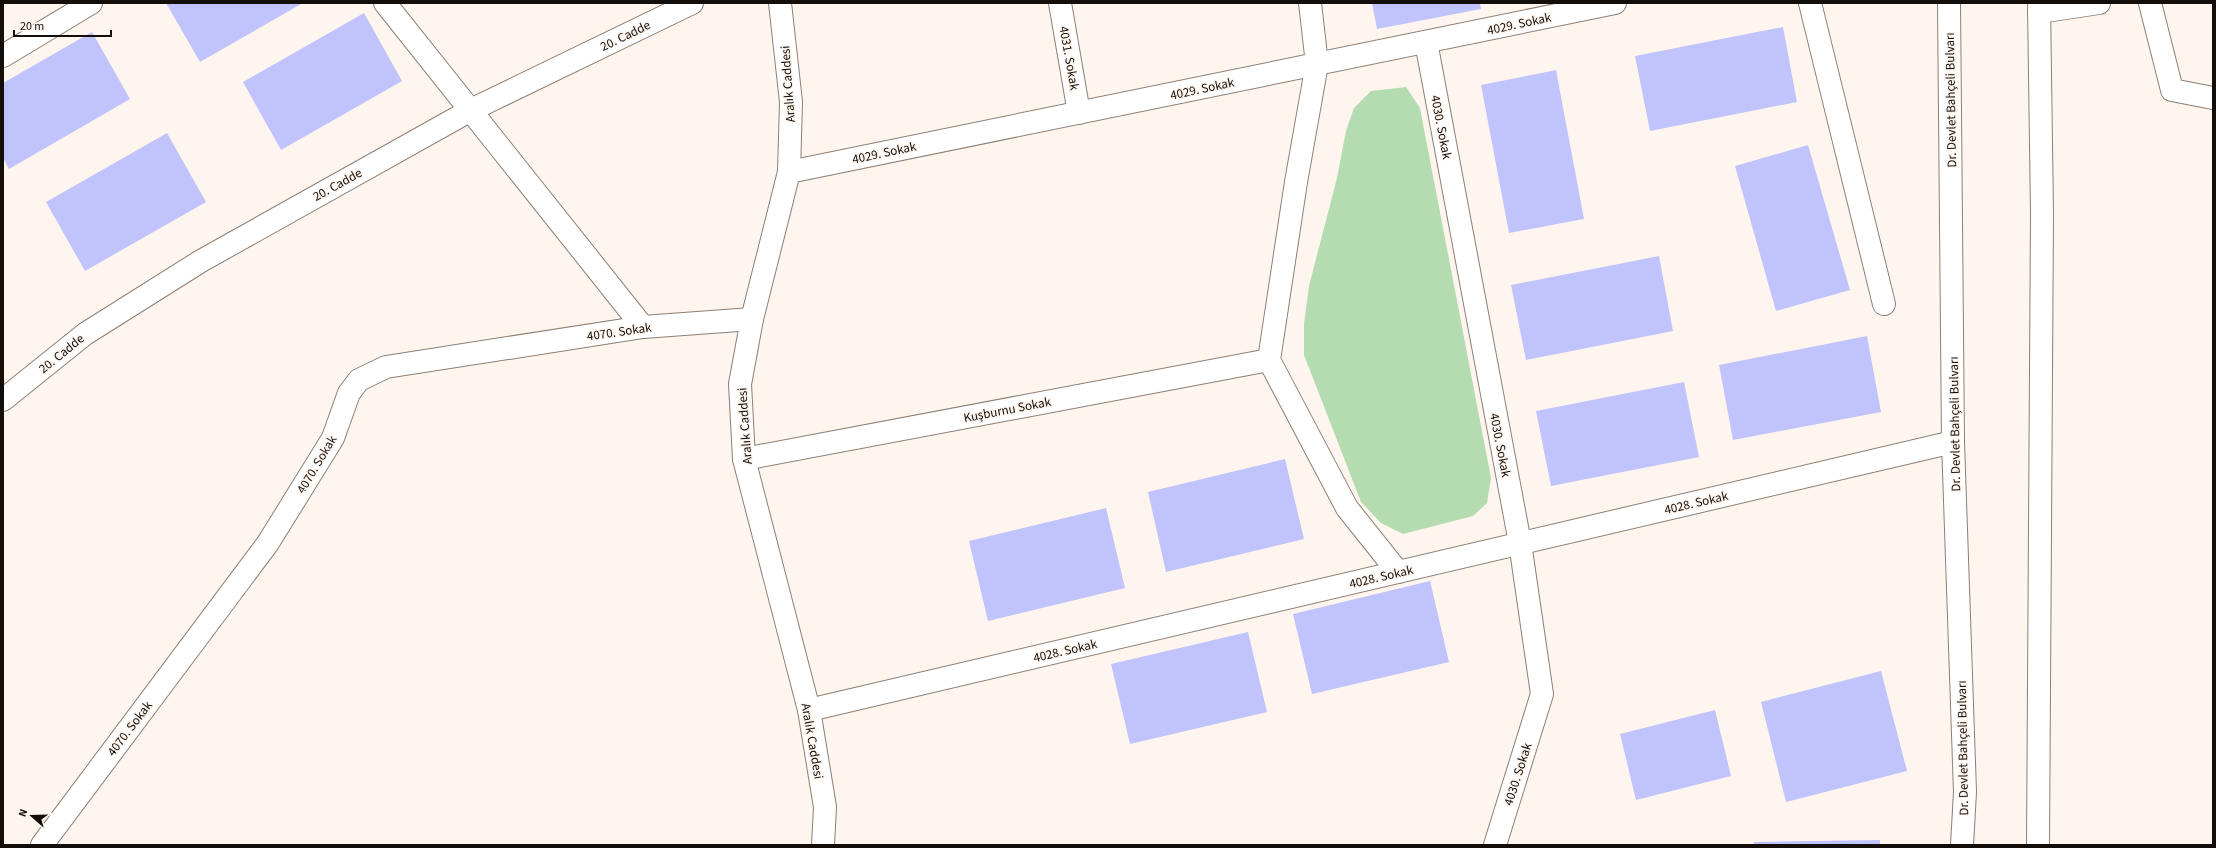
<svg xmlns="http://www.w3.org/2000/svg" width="2216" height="848" font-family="'Source Sans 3',sans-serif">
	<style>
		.green { fill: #b5dcb0 }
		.building { fill: #c1c3fd }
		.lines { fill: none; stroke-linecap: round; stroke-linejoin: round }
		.minor-casing { stroke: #8d7f75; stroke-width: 24 }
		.tertiary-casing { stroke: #8d7f75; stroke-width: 24 }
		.minor { stroke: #fff; stroke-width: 22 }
		.tertiary { stroke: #fff; stroke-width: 22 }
		.labels { text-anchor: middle; stroke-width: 3; stroke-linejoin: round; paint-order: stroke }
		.street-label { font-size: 13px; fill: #130e0a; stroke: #fef5ee }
	</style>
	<rect width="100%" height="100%" fill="#fef5ee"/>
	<!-- green -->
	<polygon class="green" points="1406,87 1420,108 1491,478 1487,503 1473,516 1403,534 1381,523 1361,502 1304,355 1304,324 1309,286 1337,178 1346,131 1354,108 1371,91"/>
	<!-- building -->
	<g class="building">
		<polygon points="166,3 303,3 200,62"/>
		<polygon points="1372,3 1480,3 1481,9 1377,29"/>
		<polygon points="364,13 402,81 281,150 243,82"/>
		<polygon points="1783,27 1797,102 1650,131 1635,56"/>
		<polygon points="92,32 130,99 9,169 3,158 3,83"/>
		<polygon points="1556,70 1584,219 1509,233 1481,85"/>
		<polygon points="167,133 206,202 85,271 46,202"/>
		<polygon points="1808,145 1850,290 1776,311 1735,166"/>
		<polygon points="1659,256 1673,331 1526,360 1511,285"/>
		<polygon points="1867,336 1881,412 1733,440 1719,365"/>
		<polygon points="1684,382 1699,457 1551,486 1536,411"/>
		<polygon points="1285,459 1304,539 1166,572 1148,492"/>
		<polygon points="1106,508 1125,588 988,621 969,541"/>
		<polygon points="1430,581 1449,662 1312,694 1293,614"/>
		<polygon points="1248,632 1267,712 1130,744 1111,664"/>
		<polygon points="1881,671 1907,771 1786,802 1761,702"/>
		<polygon points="1715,710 1731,776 1636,800 1620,734"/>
		<polygon points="1880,840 1880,845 1754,845 1754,842"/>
	</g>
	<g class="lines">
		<!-- minor casing -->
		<g class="minor-casing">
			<g id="minor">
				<polyline points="385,3 643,327"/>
				<polyline points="1060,3 1079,113"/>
				<polyline points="1310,3 1317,64 1296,182 1269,360 1347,508 1398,572"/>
				<polyline points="1810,3 1884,304"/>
				<polyline points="2150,3 2172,90 2213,98"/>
				<polyline points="2039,12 2099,3"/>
				<polyline points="1426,42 1520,543 1542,694 1495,845"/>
				<polyline points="3,56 91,3"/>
				<polyline points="789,172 1615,3"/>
				<polyline points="744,459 1269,360"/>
				<polyline points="809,710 1953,442"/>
				<polyline points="42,845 268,543 333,438 349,393 359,380 386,367 643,327 752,319"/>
			</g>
		</g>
		<!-- tertiary casing -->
		<g class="tertiary-casing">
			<g id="tertiary">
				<polyline points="780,3 791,102 789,172 752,319 740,384 744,459 809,710 825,807 823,845"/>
				<polyline points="1949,3 1953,442 1965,792 1962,845"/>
				<polyline points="3,400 85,334 201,261 471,110 692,3"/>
				<polyline points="2038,845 2042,214 2039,3"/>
			</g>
		</g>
		<!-- minor -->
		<use href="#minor" class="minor"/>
		<!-- tertiary -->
		<use href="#tertiary" class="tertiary"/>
	</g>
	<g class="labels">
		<!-- street labels -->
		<g class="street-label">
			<text transform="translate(1519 23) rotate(-12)" y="5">4029. Sokak</text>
			<text transform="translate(625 35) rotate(-26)" y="5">20. Cadde</text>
			<text transform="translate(1070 58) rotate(80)" y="5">4031. Sokak</text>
			<text transform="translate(787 84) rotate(-94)" y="5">Aralık Caddesi</text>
			<text transform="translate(1202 88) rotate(-12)" y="5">4029. Sokak</text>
			<text transform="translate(1950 100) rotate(-91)" y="5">Dr. Devlet Bahçeli Bulvarı</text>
			<text transform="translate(1442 127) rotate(79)" y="5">4030. Sokak</text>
			<text transform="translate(884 152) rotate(-12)" y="5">4029. Sokak</text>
			<text transform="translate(337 184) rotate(-29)" y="5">20. Cadde</text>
			<text transform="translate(619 331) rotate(-8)" y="5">4070. Sokak</text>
			<text transform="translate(61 353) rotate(-39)" y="5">20. Cadde</text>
			<text transform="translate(1007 409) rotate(-11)" y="5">Kuşburnu Sokak</text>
			<text transform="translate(1954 424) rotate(-91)" y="5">Dr. Devlet Bahçeli Bulvarı</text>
			<text transform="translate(744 426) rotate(-94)" y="5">Aralık Caddesi</text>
			<text transform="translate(1501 445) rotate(79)" y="5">4030. Sokak</text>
			<text transform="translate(316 464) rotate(-59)" y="5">4070. Sokak</text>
			<text transform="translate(1696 502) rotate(-13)" y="5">4028. Sokak</text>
			<text transform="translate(1381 576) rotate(-13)" y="5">4028. Sokak</text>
			<text transform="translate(1065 650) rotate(-13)" y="5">4028. Sokak</text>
			<text transform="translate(129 728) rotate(-53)" y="5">4070. Sokak</text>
			<text transform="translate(813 741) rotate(80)" y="5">Aralık Caddesi</text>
			<text transform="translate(1962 748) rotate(-91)" y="5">Dr. Devlet Bahçeli Bulvarı</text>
			<text transform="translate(1517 774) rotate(-72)" y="5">4030. Sokak</text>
		</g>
	</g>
	<!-- border -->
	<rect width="2216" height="848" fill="none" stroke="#130e0a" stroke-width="8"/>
	<!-- north arrow -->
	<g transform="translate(32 816) rotate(290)" stroke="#fef5ee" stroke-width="3" paint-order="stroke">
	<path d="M0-3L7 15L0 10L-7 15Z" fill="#130e0a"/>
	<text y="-6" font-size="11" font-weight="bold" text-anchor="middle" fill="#130e0a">N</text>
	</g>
	<!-- scale -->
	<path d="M14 30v6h97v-6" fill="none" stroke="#130e0a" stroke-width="2"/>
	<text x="20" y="30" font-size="12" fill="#130e0a" stroke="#fef5ee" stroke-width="3" paint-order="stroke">20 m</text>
</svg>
